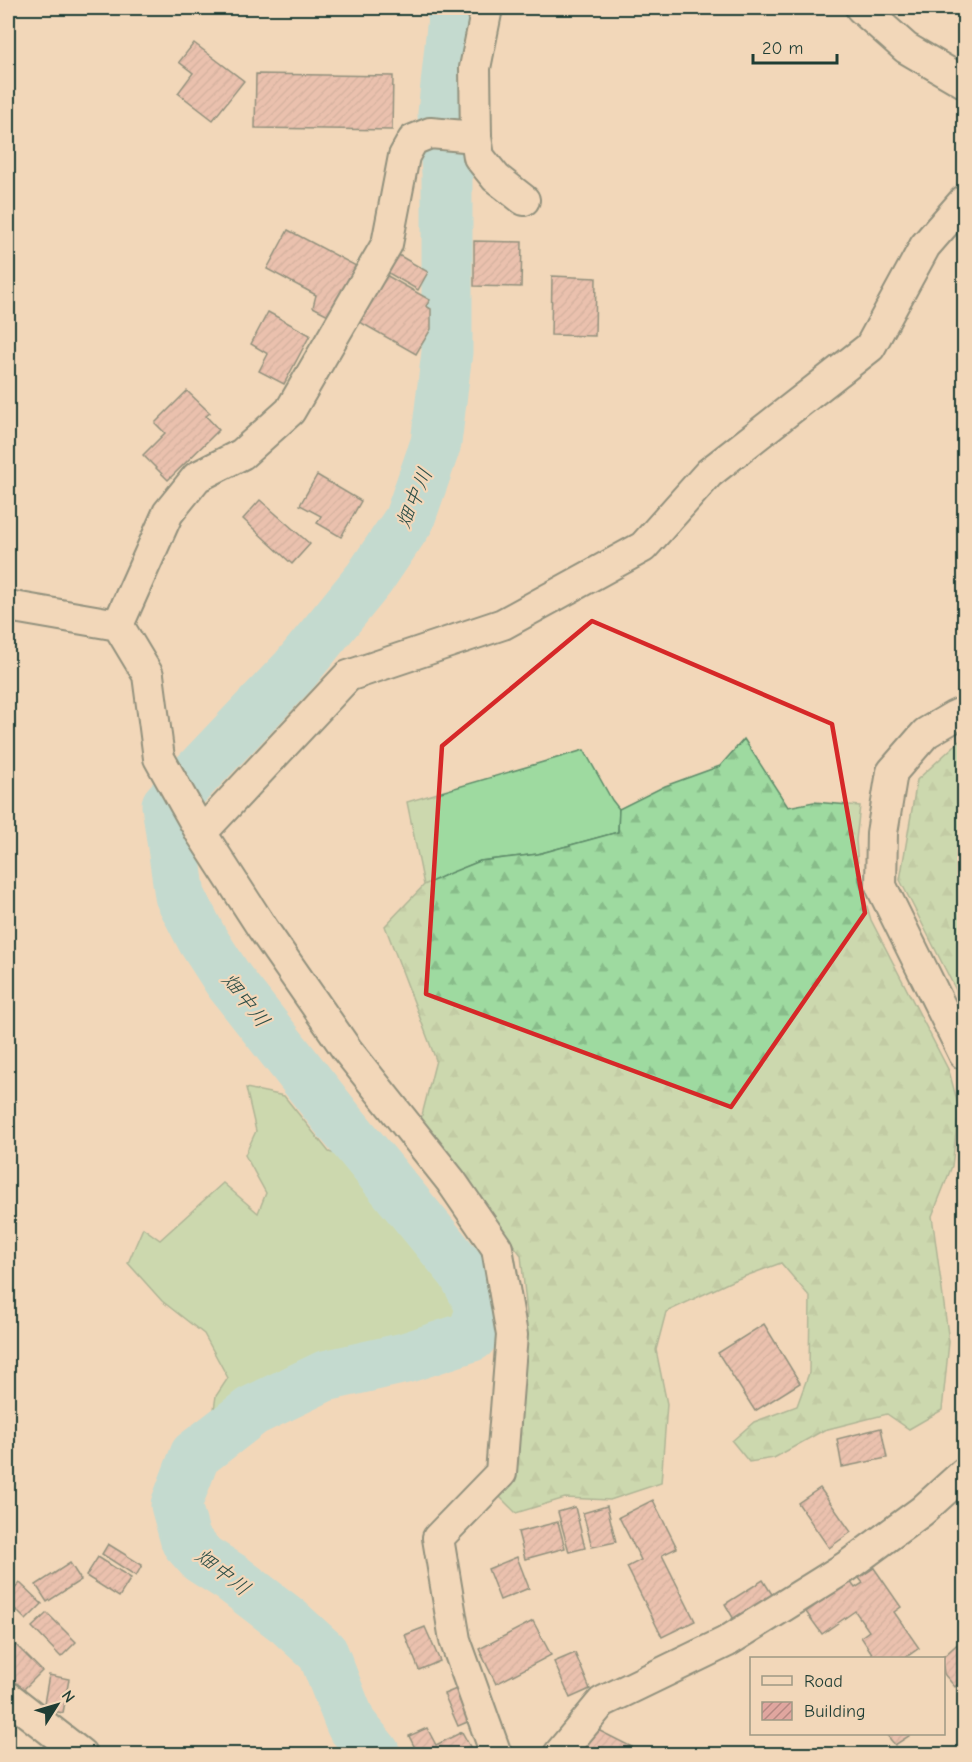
<svg xmlns="http://www.w3.org/2000/svg" width="972" height="1762" font-family="'Comic Neue','Klee One',sans-serif">
	<style>
		.grass { fill: #9edaa0; stroke: #5e8c6a; stroke-width: 1.5 }
		.forest { fill: url(#forest-firs); stroke: #5e8c6a; stroke-width: 1.5 }
		.lines { fill: none; stroke-linecap: round; stroke-linejoin: round }
		.river { stroke: #8ddee8; stroke-width: 51 }
		.building { fill: url(#building-hatch); stroke: #1f3d34; stroke-width: 1.5 }
		.minor-casing { stroke: #1f3d34; stroke-width: 34 }
		.minor { stroke: #f2d7b9; stroke-width: 30 }
		.marked { fill: none; stroke: #d62828; stroke-width: 4.5; stroke-linejoin: round }
		.labels { text-anchor: middle; stroke-width: 4.5; stroke-linejoin: round; paint-order: stroke }
		.water-label { font-size: 21px; font-style: italic; fill: #2a4d46; stroke: #f2d7b9 }
	</style>
	<defs>
		<pattern id="forest-firs" width="22" height="20" patternUnits="userSpaceOnUse" patternTransform="scale(1.5)"><rect width="22" height="20" fill="#9edaa0"/><path d="M5 1l3.5 6h-7zM16 11l3.5 6h-7z" fill="#88bc8a"/></pattern>
		<pattern id="building-hatch" width="6" height="6" patternUnits="userSpaceOnUse" patternTransform="scale(1.5)"><rect width="6" height="6" fill="#e0a69f"/><path d="M-1 1l2-2M0 6l6-6M5 7l2-2" fill="none" stroke="#b58882"/></pattern>
	</defs>
	<rect width="100%" height="100%" fill="#f2d7b9"/>
	<filter id="ink" filterUnits="userSpaceOnUse"><feTurbulence type="fractalNoise" baseFrequency=".0167" numOctaves="2"/><feDisplacementMap in="SourceGraphic" scale="12" xChannelSelector="R" yChannelSelector="G"/><feConvolveMatrix kernelMatrix="1 2 1 2 8 2 1 2 1" color-interpolation-filters="sRGB"/></filter>
	<g filter="url(#ink)">
		<!-- grass -->
		<g class="grass">
			<polygon points="584,750 612,800 619,809 618,832 538,854 480,861 424,885 407,802"/>
			<polygon points="246,1088 284,1096 329,1152 361,1162 458,1277 473,1306 462,1329 336,1365 262,1390 223,1416 213,1416 216,1396 228,1378 204,1334 162,1301 128,1263 143,1228 160,1240 223,1183 258,1213 266,1193 245,1155 256,1131"/>
		</g>
		<!-- forest -->
		<g class="forest">
			<polygon points="964,737 964,1006 900,880 917,780"/>
			<polygon points="744,739 788,807 814,802 860,806 856,840 859,880 871,920 949,1071 959,1108 952,1166 932,1216 949,1342 942,1410 909,1429 887,1414 824,1430 774,1458 749,1462 732,1441 754,1422 797,1406 809,1373 810,1297 781,1263 732,1281 666,1312 656,1350 667,1404 661,1483 610,1500 565,1498 516,1513 495,1492 517,1362 527,1314 521,1255 421,1119 436,1060 385,926 424,885 450,873 480,861 538,854 618,832 619,809 665,786 720,766"/>
		</g>
		<g class="lines">
			<!-- river -->
			<polyline class="river" points="375,1754 351,1724 323,1653 288,1621 232,1578 202,1559 186,1541 176,1505 195,1455 252,1411 325,1376 405,1358 472,1336 482,1308 463,1272 339,1121 229,981 202,939 180,896 167,805 295,670 369,579 409,520 436,443 447,352 447,173 443,114 454,8"/>
		</g>
		<!-- building -->
		<g class="building">
			<polygon points="194,43 244,81 213,120 178,93 193,73 179,62"/>
			<polygon points="256,74 393,76 392,130 255,128"/>
			<polygon points="288,230 358,267 332,317 313,307 316,295 267,269"/>
			<polygon points="474,241 522,242 521,287 474,286"/>
			<polygon points="395,253 428,272 418,290 385,271"/>
			<polygon points="377,270 430,300 426,306 431,309 431,329 416,354 351,317"/>
			<polygon points="552,276 596,278 595,336 551,335"/>
			<polygon points="268,312 310,335 284,384 259,371 268,354 251,344"/>
			<polygon points="187,391 210,413 206,416 219,430 168,480 143,455 165,433 155,423"/>
			<polygon points="317,475 361,501 341,537 317,523 321,516 300,505"/>
			<polygon points="260,500 310,544 292,564 243,519"/>
			<polygon points="764,1324 800,1383 755,1411 718,1353"/>
			<polygon points="881,1428 887,1458 842,1467 837,1439"/>
			<polygon points="820,1488 851,1532 829,1548 798,1503"/>
			<polygon points="653,1500 677,1548 662,1555 695,1621 662,1637 627,1567 641,1560 619,1517"/>
			<polygon points="607,1506 616,1542 592,1547 583,1513"/>
			<polygon points="575,1507 585,1548 569,1552 558,1512"/>
			<polygon points="558,1522 565,1548 525,1559 518,1532"/>
			<polygon points="108,1544 142,1565 136,1576 102,1554"/>
			<polygon points="98,1557 131,1578 119,1597 86,1576"/>
			<polygon points="517,1557 529,1588 500,1600 488,1569"/>
			<polygon points="70,1563 81,1580 47,1602 36,1585"/>
			<polygon points="874,1568 901,1607 894,1612 919,1648 905,1658 884,1658 881,1655 875,1658 861,1637 869,1631 855,1611 822,1634 806,1612 850,1581 855,1588 863,1583 859,1578"/>
			<polygon points="763,1580 775,1599 736,1623 725,1604"/>
			<polygon points="20,1583 42,1604 26,1620 8,1602 8,1596"/>
			<polygon points="47,1613 76,1642 61,1657 32,1627"/>
			<polygon points="533,1621 551,1655 496,1684 479,1649"/>
			<polygon points="425,1627 440,1661 419,1670 405,1635"/>
			<polygon points="964,1638 964,1678 955,1687 944,1674 942,1658"/>
			<polygon points="16,1645 42,1671 21,1692 8,1678 8,1653"/>
			<polygon points="575,1653 590,1689 570,1698 554,1662"/>
			<polygon points="49,1675 69,1679 63,1713 43,1709"/>
			<polygon points="464,1686 477,1718 458,1726 444,1694"/>
			<polygon points="590,1726 632,1747 628,1754 580,1754 577,1753"/>
			<polygon points="427,1728 436,1745 462,1732 474,1754 418,1754 409,1736"/>
			<polygon points="886,1734 912,1734 895,1745"/>
		</g>
		<g class="lines">
			<!-- minor casing -->
			<g class="minor-casing">
				<g id="minor">
					<polyline points="487,8 475,68 476,137 479,157 496,178 524,200"/>
					<polyline points="861,8 906,48 964,82"/>
					<polyline points="8,606 118,625 148,675 159,758 201,833 263,929 347,1050 451,1181 497,1248 512,1335 501,1473 438,1538 455,1640 496,1754"/>
					<polyline points="118,625 168,513 197,477 242,454 290,411 387,244 404,156 413,140 430,133 476,137"/>
					<polyline points="964,712 953,717 926,733 892,772 882,833 881,886 964,1054"/>
					<polyline points="201,833 348,676 503,624 643,547 709,473 870,347 925,246 964,201"/>
					<polyline points="8,1697 81,1754"/>
					<polyline points="559,1754 602,1702 726,1642 846,1567 922,1511 964,1473"/>
				</g>
			</g>
			<!-- minor -->
			<use href="#minor" class="minor"/>
		</g>
	</g>
	<!-- marked area -->
	<path d="M0 0H972V1762H0ZM592,621L832,724L865,913L731,1107L426,994L442,746Z" fill="#f2d7b9" fill-opacity=".55" fill-rule="evenodd"/>
	<path class="marked" d="M592,621L832,724L865,913L731,1107L426,994L442,746Z"/>
	<g class="labels">
		<!-- water labels -->
		<g class="water-label">
			<text transform="translate(414 498) rotate(-67)" y="7">畑中川</text>
			<text transform="translate(246 1000) rotate(52)" y="7">畑中川</text>
			<text transform="translate(223 1572) rotate(38)" y="7">畑中川</text>
		</g>
	</g>
	<!-- margin -->
	<rect width="972" height="1762" fill="none" stroke="#f2d7b9" stroke-width="30"/>
	<rect x="15" y="15" width="942" height="1732" fill="none" stroke="#1f3d34" stroke-width="2" filter="url(#ink)"/>
	<!-- legend -->
	<rect x="750" y="1657" width="195" height="78" fill="#f2d7b9" stroke="#9e9984" stroke-width="1.5"/>
	<rect x="762" y="1676" width="30" height="9" fill="#f2d7b9" stroke="#9e9984" stroke-width="1.5"/>
	<text x="804" y="1687" font-size="18" fill="#1f3d34">Road</text>
	<rect x="762" y="1702" width="30" height="18" fill="url(#building-hatch)" stroke="#9e9984" stroke-width="1.5"/>
	<text x="804" y="1717" font-size="18" fill="#1f3d34">Building</text>
	<!-- north arrow -->
	<g transform="translate(57 1705) rotate(53)" stroke="#f2d7b9" stroke-width="4.5" paint-order="stroke">
	<path d="M0-4.5L10 22L0 15L-10 22Z" fill="#1f3d34"/>
	<text y="-9" font-size="16" font-weight="bold" text-anchor="middle" fill="#1f3d34">N</text>
	</g>
	<!-- scale -->
	<path d="M753 54v9h84v-9" fill="none" stroke="#1f3d34" stroke-width="3"/>
	<text x="762" y="54" font-size="18" fill="#1f3d34" stroke="#f2d7b9" stroke-width="4.5" paint-order="stroke">20 m</text>
</svg>
